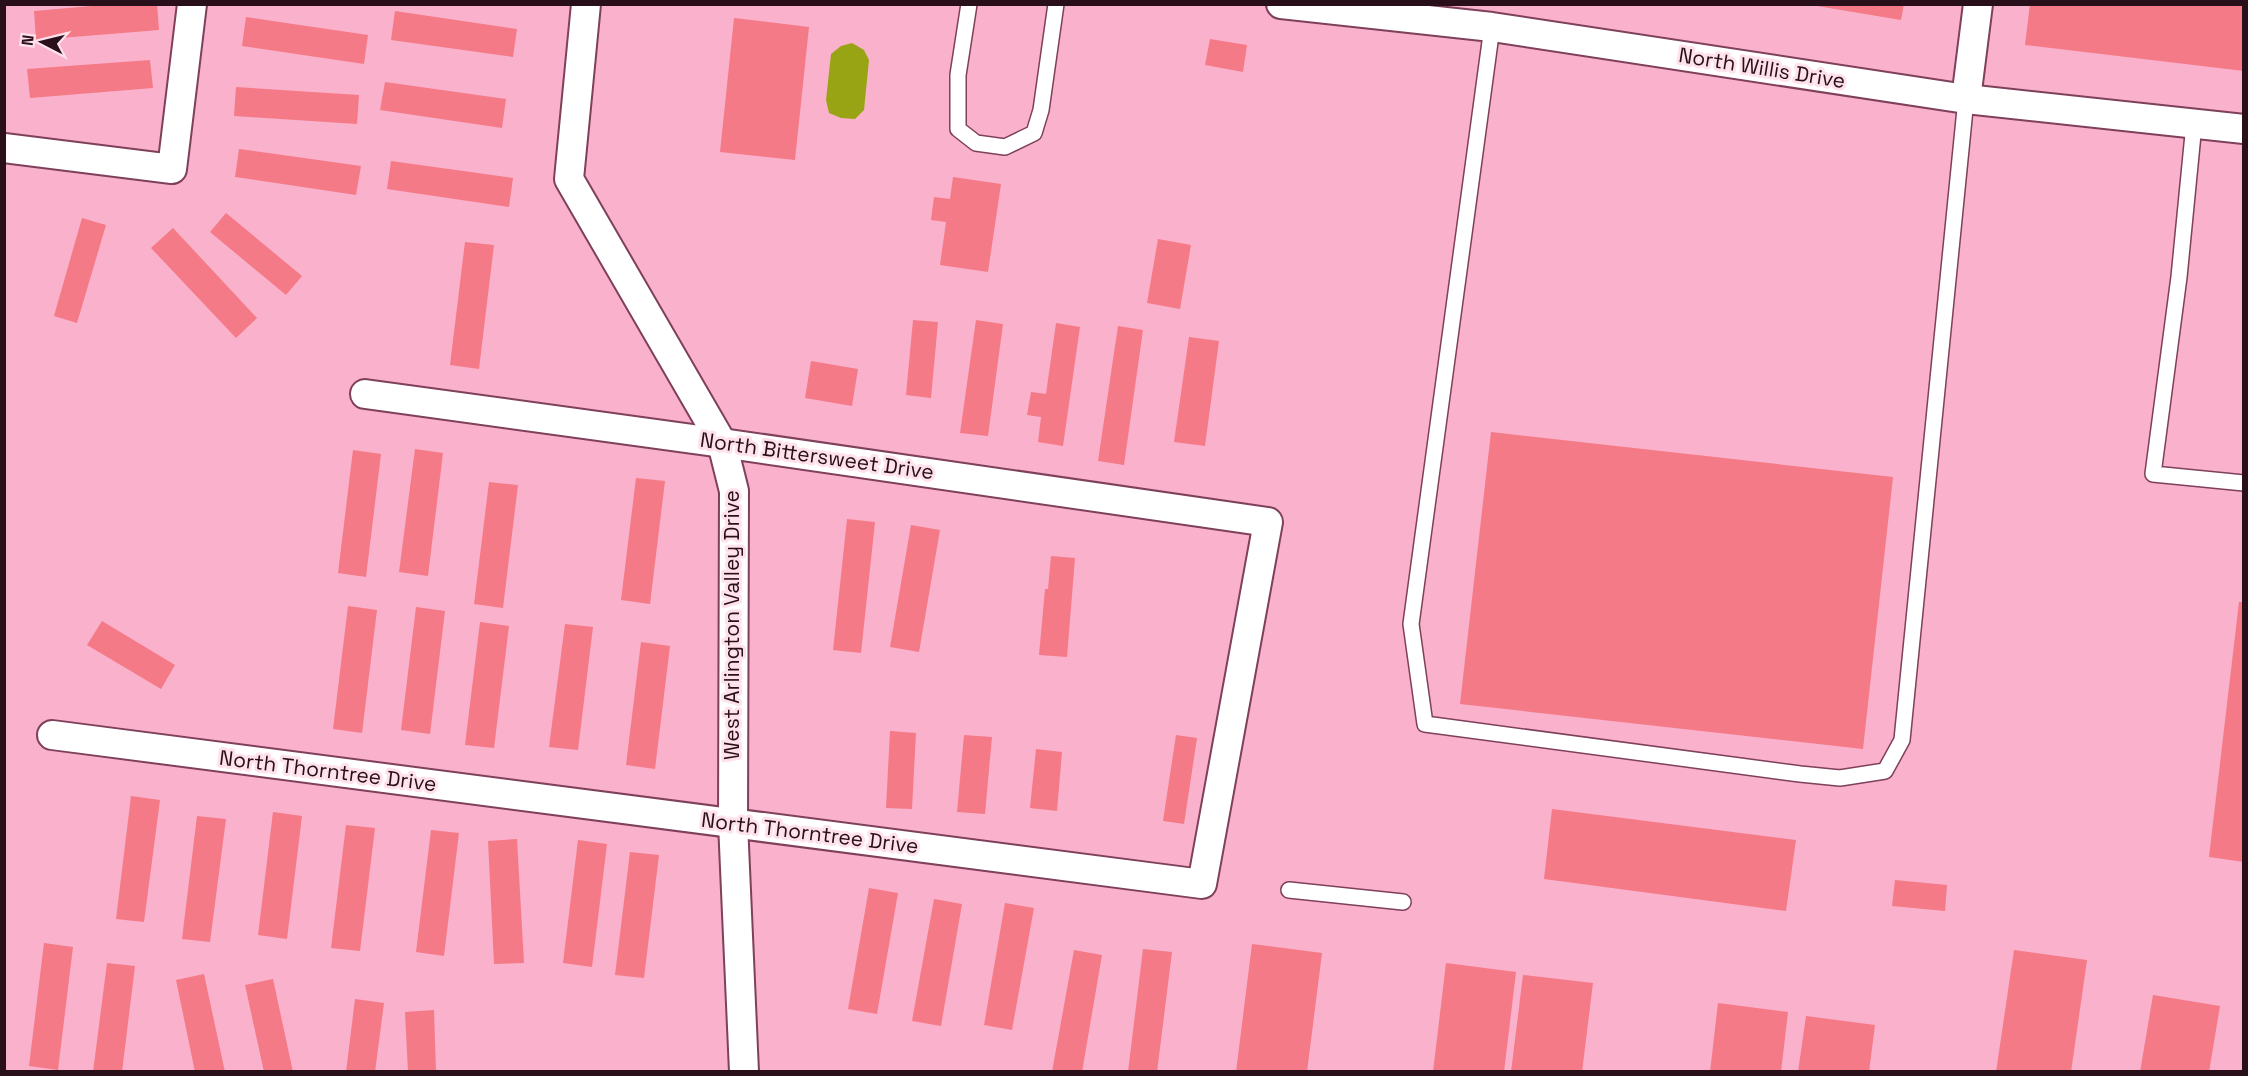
<svg xmlns="http://www.w3.org/2000/svg" width="2248" height="1076" font-family="'Space Grotesk',sans-serif">
	<style>
		.water { fill: #98a413 }
		.building { fill: #f57a87 }
		.lines { fill: none; stroke-linecap: round; stroke-linejoin: round }
		.lane-casing { stroke: #7e405a; stroke-width: 18 }
		.street-casing { stroke: #7e405a; stroke-width: 32 }
		.lane { stroke: #fff; stroke-width: 15 }
		.street { stroke: #fff; stroke-width: 28 }
		.labels { text-anchor: middle; stroke-width: 6; stroke-linejoin: round; paint-order: stroke }
		.street-label { font-size: 21px; fill: #280f1a; stroke: #ffe1eb }
	</style>
	<rect width="100%" height="100%" fill="#f9b1cc"/>
	<!-- water -->
	<polygon class="water" points="852,43 864,50 869,60 864,110 855,119 841,118 829,113 826,100 831,54 841,46"/>
	<!-- building -->
	<g class="building">
		<polygon points="114,4 157,4 159,30 36,40 34,11"/>
		<polygon points="1805,4 1904,4 1901,20"/>
		<polygon points="2030,4 2244,4 2244,71 2025,45"/>
		<polygon points="395,11 517,29 513,57 391,40"/>
		<polygon points="246,17 368,35 364,64 242,46"/>
		<polygon points="734,18 809,27 795,160 720,152"/>
		<polygon points="1210,39 1247,45 1243,72 1205,65"/>
		<polygon points="150,60 153,88 30,98 27,69"/>
		<polygon points="385,82 506,99 502,128 380,110"/>
		<polygon points="236,87 359,95 357,124 234,116"/>
		<polygon points="239,149 361,166 356,195 235,177"/>
		<polygon points="391,161 513,178 509,207 387,189"/>
		<polygon points="953,177 1001,184 988,272 940,265 946,222 931,220 934,197 950,199"/>
		<polygon points="226,213 302,276 286,295 210,232"/>
		<polygon points="82,218 106,225 77,323 54,316"/>
		<polygon points="173,228 257,318 236,338 151,248"/>
		<polygon points="1158,239 1191,245 1180,309 1147,303"/>
		<polygon points="465,242 494,245 479,369 450,365"/>
		<polygon points="913,320 938,322 931,398 906,395"/>
		<polygon points="976,320 1003,324 988,436 960,433"/>
		<polygon points="1056,323 1080,327 1063,446 1038,442 1041,417 1027,415 1031,392 1046,394"/>
		<polygon points="1118,326 1143,330 1124,465 1098,461"/>
		<polygon points="1189,337 1219,341 1205,446 1174,442"/>
		<polygon points="811,361 858,369 852,406 805,398"/>
		<polygon points="1491,432 1893,477 1863,749 1460,704"/>
		<polygon points="415,449 443,453 428,576 399,572"/>
		<polygon points="353,450 381,454 366,577 338,573"/>
		<polygon points="636,478 665,481 650,604 621,600"/>
		<polygon points="489,482 518,485 503,608 474,604"/>
		<polygon points="847,519 875,522 861,653 833,650"/>
		<polygon points="911,525 940,530 919,652 890,647"/>
		<polygon points="1051,556 1075,558 1067,657 1039,655 1045,589 1048,589"/>
		<polygon points="2239,602 2244,602 2244,862 2209,857"/>
		<polygon points="348,606 377,610 362,733 333,729"/>
		<polygon points="416,607 445,611 430,734 401,730"/>
		<polygon points="102,621 175,665 161,689 87,645"/>
		<polygon points="480,622 509,626 494,748 465,745"/>
		<polygon points="565,624 593,627 578,750 549,747"/>
		<polygon points="641,642 670,646 655,769 626,765"/>
		<polygon points="890,731 916,733 912,809 886,808"/>
		<polygon points="964,735 992,737 985,814 957,812"/>
		<polygon points="1176,735 1197,738 1184,824 1163,821"/>
		<polygon points="1036,749 1062,752 1057,811 1030,808"/>
		<polygon points="131,796 160,800 144,922 116,919"/>
		<polygon points="1552,809 1796,840 1786,911 1544,879"/>
		<polygon points="273,812 302,816 287,939 258,935"/>
		<polygon points="197,816 226,819 210,942 182,939"/>
		<polygon points="346,825 375,828 360,951 331,948"/>
		<polygon points="431,830 459,833 444,956 416,952"/>
		<polygon points="517,839 524,963 494,964 488,841"/>
		<polygon points="578,840 607,844 592,967 563,963"/>
		<polygon points="630,852 659,855 644,978 615,975"/>
		<polygon points="1895,880 1947,885 1945,911 1892,906"/>
		<polygon points="869,888 898,893 877,1014 848,1009"/>
		<polygon points="934,899 962,904 941,1026 912,1021"/>
		<polygon points="1005,903 1034,908 1012,1030 984,1025"/>
		<polygon points="44,943 73,947 58,1070 29,1066"/>
		<polygon points="1252,944 1322,953 1307,1072 1236,1072"/>
		<polygon points="1143,949 1172,952 1157,1072 1128,1072"/>
		<polygon points="1074,950 1102,955 1082,1072 1052,1072"/>
		<polygon points="2014,950 2087,960 2071,1072 1996,1072"/>
		<polygon points="107,963 135,966 122,1072 93,1072"/>
		<polygon points="1446,963 1516,972 1504,1072 1433,1072"/>
		<polygon points="204,974 225,1072 195,1072 176,980"/>
		<polygon points="1523,975 1593,983 1582,1072 1511,1072"/>
		<polygon points="273,979 293,1072 264,1072 245,985"/>
		<polygon points="2153,995 2220,1006 2209,1072 2140,1072"/>
		<polygon points="355,999 384,1003 375,1072 346,1072"/>
		<polygon points="1718,1003 1788,1012 1781,1072 1710,1072"/>
		<polygon points="434,1010 436,1072 408,1072 405,1012"/>
		<polygon points="1806,1016 1875,1025 1869,1072 1798,1072"/>
	</g>
	<g class="lines">
		<!-- lane casing -->
		<g class="lane-casing">
			<g id="lane">
				<polyline points="969,4 958,75 958,129 976,143 1005,147 1034,133 1041,110 1056,4"/>
				<polyline points="1492,27 1411,624 1425,724 1800,774 1840,778 1885,771 1902,740 1966,99"/>
				<polyline points="2194,124 2179,277 2153,474 2244,483"/>
				<polyline points="1289,890 1403,902"/>
			</g>
		</g>
		<!-- street casing -->
		<g class="street-casing">
			<g id="street">
				<polyline points="586,4 569,179 722,443 734,491 733,823 744,1072"/>
				<polyline points="1281,4 1492,27 1966,99 2244,129"/>
				<polyline points="1966,99 1978,4"/>
				<polyline points="4,148 172,169 192,4"/>
				<polyline points="52,735 1202,884 1268,522 722,443 365,394"/>
			</g>
		</g>
		<!-- lane -->
		<use href="#lane" class="lane"/>
		<!-- street -->
		<use href="#street" class="street"/>
	</g>
	<g class="labels">
		<!-- street labels -->
		<g class="street-label">
			<text transform="translate(1762 68) rotate(9)" y="7">North Willis Drive</text>
			<text transform="translate(817 456) rotate(8)" y="7">North Bittersweet Drive</text>
			<text transform="translate(732 625) rotate(-90)" y="7">West Arlington Valley Drive</text>
			<text transform="translate(328 771) rotate(7)" y="7">North Thorntree Drive</text>
			<text transform="translate(810 833) rotate(7)" y="7">North Thorntree Drive</text>
		</g>
	</g>
	<!-- border -->
	<rect width="2248" height="1076" fill="none" stroke="#280f1a" stroke-width="12"/>
	<!-- north arrow -->
	<g transform="translate(42 42) rotate(277)" stroke="#ffe1eb" stroke-width="4.5" paint-order="stroke">
	<path d="M0-4.5L10 22L0 15L-10 22Z" fill="#280f1a"/>
	<text y="-9" font-size="16" font-weight="bold" text-anchor="middle" fill="#280f1a">N</text>
	</g>
</svg>
